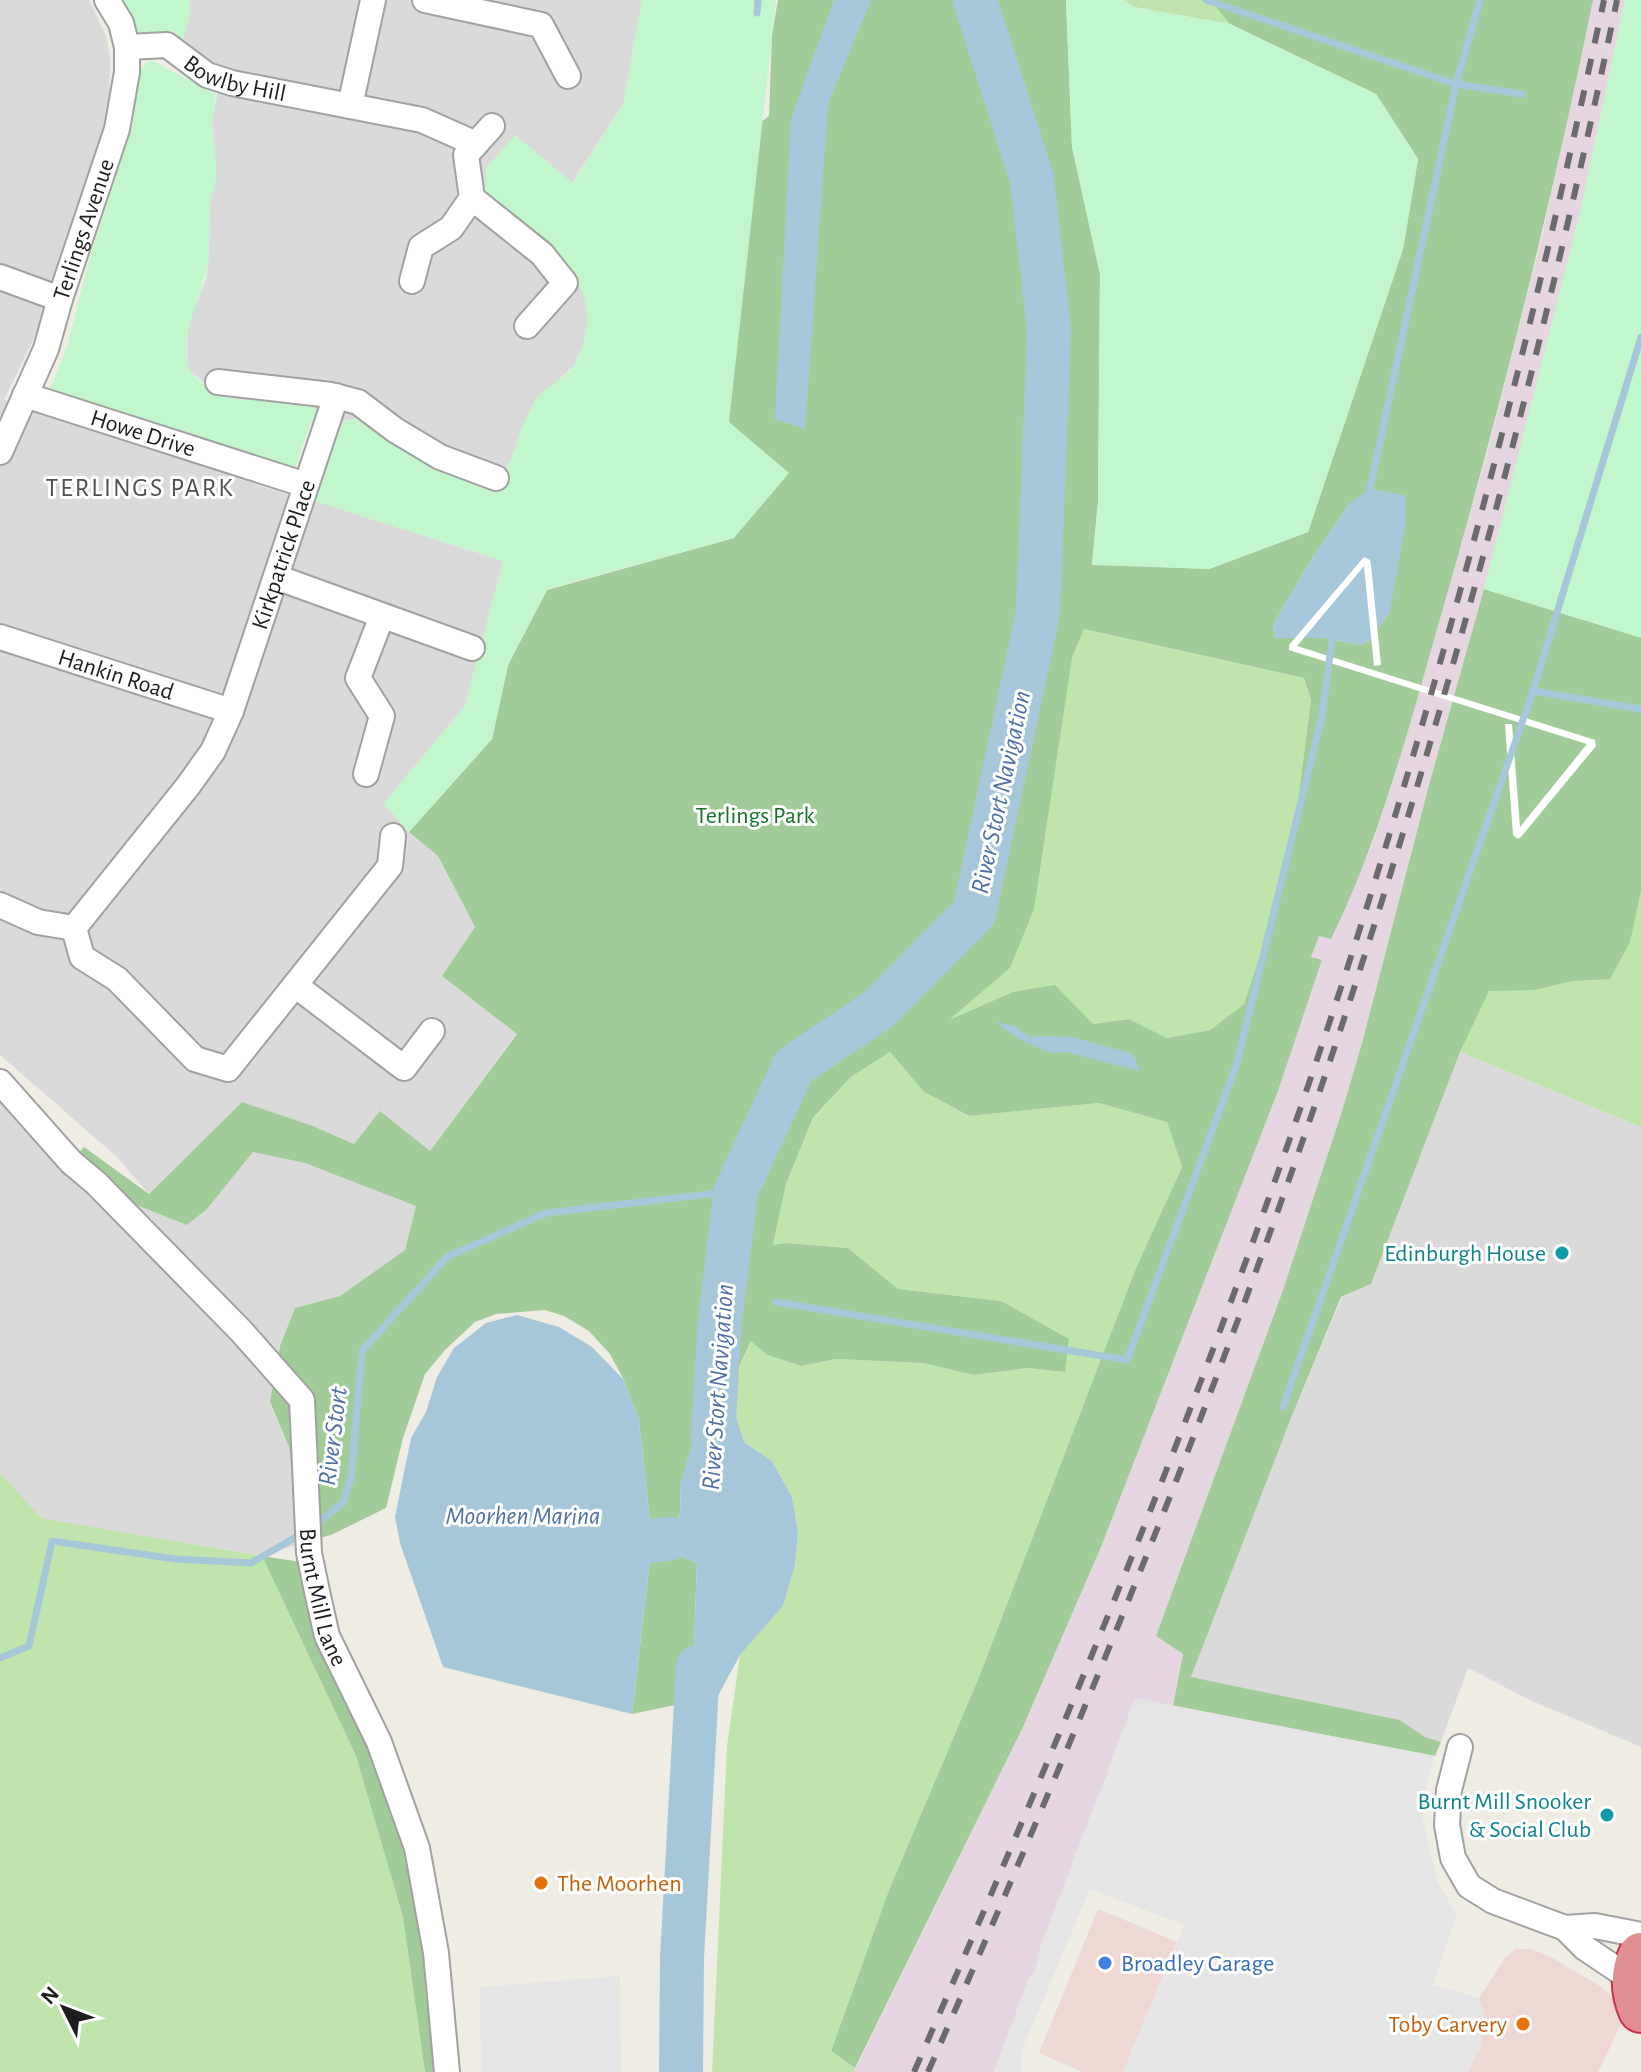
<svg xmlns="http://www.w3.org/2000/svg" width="1641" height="2072" font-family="'Alegreya Sans',sans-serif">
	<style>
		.residential { fill: #dbdada }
		.commercial { fill: #eed8d3 }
		.industrial { fill: #e6d6e1 }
		.grass { fill: #c0e5ac }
		.forest { fill: #a2cb9a; fill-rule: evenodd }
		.park { fill: #c2f6cd }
		.parking { fill: #e5e5e5 }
		.water { fill: #a6c7d9 }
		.pier { fill: #fff }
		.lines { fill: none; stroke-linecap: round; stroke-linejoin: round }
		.stream { stroke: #a6c7d9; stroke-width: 7 }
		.river { stroke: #a6c7d9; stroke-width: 44 }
		.street-casing { stroke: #a1a1a1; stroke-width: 28 }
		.highway-casing { stroke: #ce2e50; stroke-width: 48 }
		.street { stroke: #fff; stroke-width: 24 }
		.highway { stroke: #e18f93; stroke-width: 44 }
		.rail { stroke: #6b6b6b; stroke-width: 6; stroke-dasharray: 16 16; stroke-linecap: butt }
		.culture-dot { fill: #0f9aa8; stroke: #fff; stroke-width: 3 }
		.food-dot { fill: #e8710a; stroke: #fff; stroke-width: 3 }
		.shop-dot { fill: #3f7fe0; stroke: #fff; stroke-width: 3 }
		.labels { text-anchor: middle; stroke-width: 6; stroke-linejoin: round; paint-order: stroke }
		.street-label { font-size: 24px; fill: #1d1d1d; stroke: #fff }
		.park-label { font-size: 24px; fill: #127427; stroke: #fff }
		.culture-label { font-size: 24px; fill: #0d838f; stroke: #fff; text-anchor: end }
		.food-label { font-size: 24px; fill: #c56008; stroke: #fff; text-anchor: start }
		.shop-label { font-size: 24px; fill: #366cbe; stroke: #fff; text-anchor: start }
		.neighbourhood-label { font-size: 26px; letter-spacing: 2px; fill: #505050; stroke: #fff }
		.water-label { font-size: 26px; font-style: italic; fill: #4f6fa7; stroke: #fff }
	</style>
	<rect width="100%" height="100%" fill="#eeece3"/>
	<!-- residential -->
	<g class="residential">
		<polygon points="0,0 89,0 106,36 110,57 109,98 103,126 37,332 4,400 288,495 315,501 503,561 465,706 384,803 409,832 438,856 475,927 442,976 517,1033 430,1151 380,1112 354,1144 313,1126 242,1102 149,1194 117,1157 0,1055"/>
		<polygon points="190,0 642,0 623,105 572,183 515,135 569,271 580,284 587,301 588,318 585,340 574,366 535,400 505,476 496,488 486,489 420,461 382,439 361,418 346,420 339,428 318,423 290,399 266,402 229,398 214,391 190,371 187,362 188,325 206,279 209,256 210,204 216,175 212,120 223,68 205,59 183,39 189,18"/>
		<polygon points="1460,1052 1641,1127 1641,1747 1530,1700 1468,1668 1441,1742 1425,1737 1400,1720 1191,1677 1291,1418 1342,1297 1371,1284"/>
		<polygon points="0,1094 133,1204 207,1209 253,1152 305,1163 417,1205 405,1250 340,1296 296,1308 280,1346 270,1404 289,1447 305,1542 262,1556 40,1518 0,1473"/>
	</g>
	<!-- commercial -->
	<g class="commercial">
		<polygon points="1098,1909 1177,1942 1123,2072 1083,2072 1039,2053"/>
		<polygon points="1515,1949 1531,1949 1549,1956 1600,1986 1614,1999 1624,2018 1598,2072 1468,2072 1478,2051 1480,2051 1484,2013 1479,1998 1505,1958"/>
	</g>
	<!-- industrial -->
	<polygon class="industrial" points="1593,0 1625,0 1582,204 1542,367 1511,493 1429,785 1362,1043 1342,1111 1283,1290 1156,1636 1183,1654 1173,1706 1135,1699 1034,1973 1030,1976 994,2072 854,2072 1023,1727 1101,1547 1278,1091 1322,961 1311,957 1319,935 1330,939 1371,847 1396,773 1486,457 1540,245"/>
	<!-- grass -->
	<g class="grass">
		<polygon points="1125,0 1210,0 1230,24 1134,7"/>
		<polygon points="1583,620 1641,638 1641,1127 1460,1052"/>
		<polygon points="1084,629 1304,678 1311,700 1294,831 1267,934 1244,1004 1210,1030 1167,1038 1129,1019 1093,1024 946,1022 1010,968 1072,658"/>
		<polygon points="890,1052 924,1092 968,1116 1099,1103 1167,1122 1182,1167 1136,1268 979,1677 889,1890 831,2051 855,2068 854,2072 712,2072 727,1746 740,1655 783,1606 795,1565 798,1532 792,1497 772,1461 744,1442 737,1420 731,1384 752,1340 767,1355 801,1366 836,1359 923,1363 974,1375 1027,1368 1065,1372 1001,1301 898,1289 848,1248 787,1243 773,1246 786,1184 813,1119 851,1077"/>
		<polygon points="0,1473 41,1518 262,1556 356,1756 403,1917 425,2072 0,2072"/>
	</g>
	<!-- forest -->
	<g class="forest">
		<path d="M778,0H1066L1072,147L1100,274L1098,502L1092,564L1209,569L1308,532L1403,249L1418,159L1376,94L1230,24L1210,0H1593C1551,206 1500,410 1442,612C1410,723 1382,835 1331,939L1319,936L1311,957L1322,960L1278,1091L1101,1547L1023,1727L855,2068L831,2051L889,1890L979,1677L1136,1268L1182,1167L1167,1122L1099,1103L969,1116L924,1092L890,1052L851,1077L813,1118L786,1184L773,1245L787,1243L848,1248L898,1289L1001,1301L1069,1339L1065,1372L1027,1368L974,1375L923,1363L836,1359L801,1366L767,1355L751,1341L731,1384L717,1375L681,1482L680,1513L668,1539L678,1555L697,1563L694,1645L689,1685L691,1699L680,1704L632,1714L652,1541L639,1420L624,1380L610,1354L589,1331L564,1316L545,1310L496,1314L475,1322L445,1350L425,1374L403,1438L386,1508L331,1535L305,1542L289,1447L270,1402L280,1346L295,1308L340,1296L405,1250L416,1206L305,1163L253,1152L207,1209L187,1225L134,1204L71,1162L84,1147L149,1194L242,1102L313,1126L354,1144L380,1111L430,1151L517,1034L442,976L475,927L438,856L409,832L492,739L508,665L547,590L734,538L729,423L708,162L769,116L772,35ZM1349,504L1390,611L1370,640L1361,645L1325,638H1276L1273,625L1313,557ZM1084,629L1304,678L1311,700L1294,831L1267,934L1244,1004L1210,1030L1167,1038L1129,1019L1093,1024L1055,985L1013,992L949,1020L1010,968L1034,909L1072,658Z"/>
		<polygon points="1484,589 1583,620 1641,623 1641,891 1630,942 1610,979 1572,981 1534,990 1489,991 1460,1052 1371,1284 1341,1297 1291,1418 1191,1677 1400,1720 1425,1737 1441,1742 1435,1756 1173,1706 1183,1654 1156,1636 1283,1290 1342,1111 1362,1043 1429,785"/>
		<polygon points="262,1556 301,1562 311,1627 395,1792 421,1907 442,2072 425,2072 403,1917 356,1756"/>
	</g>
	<!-- park -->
	<g class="park">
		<polygon points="115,0 190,0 189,18 183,39 136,31"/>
		<path d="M642,0H776L729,422L789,473L734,538L547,589L508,665L492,739L409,832L384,803L465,706L503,561L315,501L339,428C346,420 350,419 361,418C398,455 438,469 486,489L497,488C514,462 518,429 534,402C542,389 561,380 572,369C576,364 578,358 580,352C592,323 590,296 569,271L484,198L486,168L515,135L573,183L623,105Z"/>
		<polygon points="1066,0 1125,0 1134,7 1230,24 1376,94 1418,159 1403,249 1308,532 1209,569 1092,565 1098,502 1100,274 1072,147"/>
		<polygon points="1625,0 1641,0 1641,638 1484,589 1582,204"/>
		<path d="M151,60L216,95C215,103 213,112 212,120C211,138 218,157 216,175C216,185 211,195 210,205C208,223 210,242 208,260C204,295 182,324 187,361C189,377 212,391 226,396C254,407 302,389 319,412L318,423L311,422L292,476L48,394L67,347L90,257L133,125L137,72Z"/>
	</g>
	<!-- parking -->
	<g class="parking">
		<polygon points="1135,1698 1435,1756 1424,1793 1423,1821 1438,1883 1457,1915 1433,1985 1479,1998 1484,2013 1480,2052 1478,2052 1468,2072 1123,2072 1184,1925 1090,1889 1022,2050 1022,2072 994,2072 1030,1976 1034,1973 1039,1962 1037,1956 1102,1785 1106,1782 1109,1766"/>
		<polygon points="620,1976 621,2072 481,2072 480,1987"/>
	</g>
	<!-- water -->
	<g class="water">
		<polygon points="834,0 871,0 828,104 805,429 775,419 791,119"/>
		<polygon points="1370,489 1405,495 1405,524 1390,611 1370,640 1361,645 1325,638 1276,638 1273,625 1313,557 1349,504"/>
		<polygon points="995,1022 1015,1026 1029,1036 1073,1037 1133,1054 1140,1071 1066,1052 1051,1053 1019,1039"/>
		<polygon points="517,1315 559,1327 592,1347 624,1380 639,1420 652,1541 632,1714 443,1667 400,1543 395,1517 411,1438 426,1412 437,1377 454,1348 486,1323"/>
		<polygon points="717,1374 731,1384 737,1420 744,1442 772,1461 792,1497 798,1532 795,1565 783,1606 740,1655 708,1714 694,1726 689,1685 694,1645 697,1563 678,1555 668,1539 680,1513 681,1482 704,1400"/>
	</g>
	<!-- pier -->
	<polygon class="pier" points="1364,557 1370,560 1371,565 1381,665 1374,666 1364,566 1297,646 1595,740 1596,746 1521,837 1518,839 1513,835 1505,724 1512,724 1520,827 1587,744 1289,650 1289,645"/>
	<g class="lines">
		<!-- stream -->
		<g class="stream">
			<polyline points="1206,0 1456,84 1522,94"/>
			<polyline points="757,13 758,0"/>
			<polyline points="1370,489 1456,84 1480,0"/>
			<polyline points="1533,691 1641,709"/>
			<polyline points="776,1302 1127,1360 1236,1066 1322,716 1332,640"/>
			<polyline points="1283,1407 1533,691 1641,337"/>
			<polyline points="314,1526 343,1503 351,1478 362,1351 447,1257 546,1213 736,1191"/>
			<polyline points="0,1658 29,1646 52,1541 175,1559 251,1563 303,1533"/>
		</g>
		<!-- river -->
		<g class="river">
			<polyline points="713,1434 720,1320 736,1191 794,1066 879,1009 974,913 1038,613 1049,330 1032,179 975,0"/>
			<polyline points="652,1541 668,1539"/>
			<polyline points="681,2072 682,1958 698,1667"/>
		</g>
		<!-- street casing -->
		<g class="street-casing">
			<g id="street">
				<polyline points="425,0 541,25 568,76"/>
				<path id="s1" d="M127,47L167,45L207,75L232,83L422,120L476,144"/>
				<polyline points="350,106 373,0"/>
				<polyline points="472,198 466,155 492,126"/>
				<polyline points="0,277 60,299"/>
				<polyline points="412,281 421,247 451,228 472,198 542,254 565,283 527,326"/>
				<polyline points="218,382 331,395 358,402 395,430 440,457 496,478"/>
				<path id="s2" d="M25,395L306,485"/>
				<path id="s3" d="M0,452L46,349L60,299L117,129L127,72V47L121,23L107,0"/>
				<polyline points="276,577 472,648"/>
				<path id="s4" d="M0,637L231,711"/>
				<polyline points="366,774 382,716 358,678 382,616"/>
				<path id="s5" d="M0,905L38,922L74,928L188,786L213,751L231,711L336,396"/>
				<polyline points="74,928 82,957 117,979 195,1059 228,1069 390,866 393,836"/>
				<polyline points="295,985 404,1068 432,1031"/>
				<path id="s6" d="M0,1082L71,1162L96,1183L241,1331L302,1400L309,1553L318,1596L327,1636L379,1742L417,1848L436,1953L447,2072"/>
				<polyline points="1460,1747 1449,1790 1447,1825 1453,1858 1469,1886 1493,1901 1565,1928 1595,1926 1641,1935"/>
				<polyline points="1565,1928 1585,1948 1634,1981"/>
			</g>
		</g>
		<!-- highway casing -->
		<g class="highway-casing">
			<path id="highway" d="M1641,1955C1632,1974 1633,1991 1641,2010"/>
		</g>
		<!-- street -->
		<use href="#street" class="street"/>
		<!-- highway -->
		<use href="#highway" class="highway"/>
		<!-- rail -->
		<g class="rail">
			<path d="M914,2072C1043,1777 1169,1479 1277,1175C1413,792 1519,397 1604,0"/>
			<path d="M928,2072C1077,1733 1220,1391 1337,1040C1450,699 1544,351 1617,0"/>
		</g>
	</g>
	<!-- markers -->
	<g class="culture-dot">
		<circle cx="1562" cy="1253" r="8"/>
		<circle cx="1607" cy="1815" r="8"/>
	</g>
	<g class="food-dot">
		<circle cx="541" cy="1883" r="8"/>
		<circle cx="1523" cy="2024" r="8"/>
	</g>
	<circle class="shop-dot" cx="1105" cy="1963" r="8"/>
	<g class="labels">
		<!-- street labels -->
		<g class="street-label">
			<text dy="8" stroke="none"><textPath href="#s1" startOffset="118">Bowlby Hill</textPath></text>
			<text dy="8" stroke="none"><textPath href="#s3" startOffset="238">Terlings Avenue</textPath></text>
			<text dy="8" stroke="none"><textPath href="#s2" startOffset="124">Howe Drive</textPath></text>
			<text dy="8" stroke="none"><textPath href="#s5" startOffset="512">Kirkpatrick Place</textPath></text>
			<text dy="8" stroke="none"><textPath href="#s4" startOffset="122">Hankin Road</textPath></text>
			<text dy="8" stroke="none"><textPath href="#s6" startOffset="638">Burnt Mill Lane</textPath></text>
		</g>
		<!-- park labels -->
		<g class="park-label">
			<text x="755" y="823">Terlings Park</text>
		</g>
		<!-- culture labels -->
		<g class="culture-label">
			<text x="1546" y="1261">Edinburgh House</text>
			<text x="1591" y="1809">Burnt Mill Snooker<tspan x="1591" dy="28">&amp; Social Club</tspan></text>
		</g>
		<!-- food labels -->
		<g class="food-label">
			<text x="557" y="1891">The Moorhen</text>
			<text x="1507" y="2032" text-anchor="end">Toby Carvery</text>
		</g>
		<!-- shop labels -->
		<g class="shop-label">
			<text x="1121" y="1971">Broadley Garage</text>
		</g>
		<!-- neighbourhood labels -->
		<g class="neighbourhood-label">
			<text x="140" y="496">TERLINGS PARK</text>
		</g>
		<!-- water labels -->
		<g class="water-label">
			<text transform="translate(1000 792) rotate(-78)" y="9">River Stort Navigation</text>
			<text transform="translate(717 1387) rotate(-86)" y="9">River Stort Navigation</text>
			<text transform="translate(332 1436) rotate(-83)" y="9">River Stort</text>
			<text x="523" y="1524">Moorhen Marina</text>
		</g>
	</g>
	<!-- north arrow -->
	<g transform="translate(64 2008) rotate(312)" stroke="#ffffff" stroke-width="6" paint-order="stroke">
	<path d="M0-6L14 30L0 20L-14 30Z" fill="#1d1d1d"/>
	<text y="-12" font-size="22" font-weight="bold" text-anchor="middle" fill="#1d1d1d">N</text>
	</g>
</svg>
